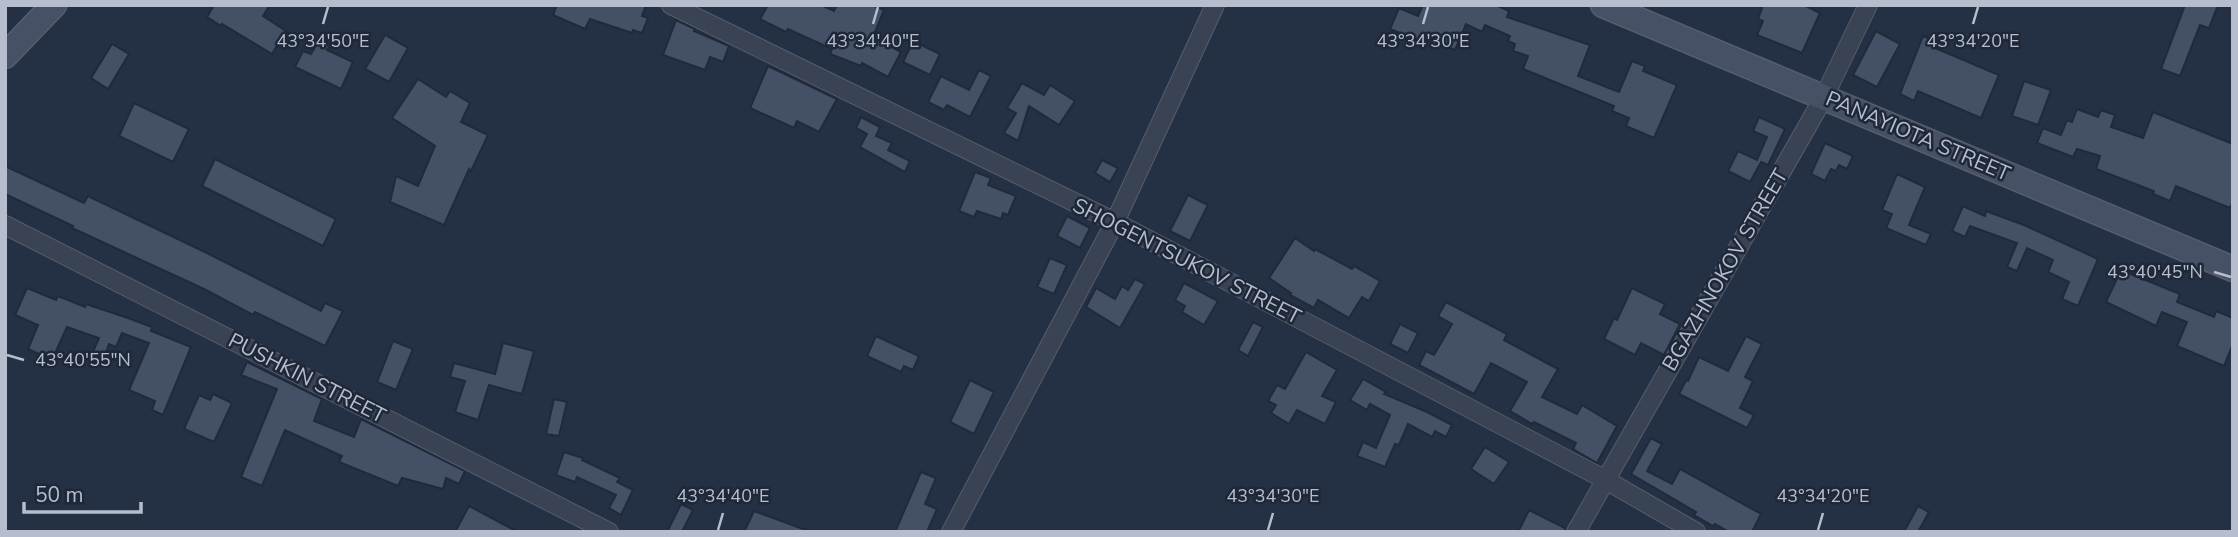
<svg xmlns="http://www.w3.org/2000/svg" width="2238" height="537" font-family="'Nunito Sans',sans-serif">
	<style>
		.building { fill: #435066; stroke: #202a3a; stroke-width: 2 }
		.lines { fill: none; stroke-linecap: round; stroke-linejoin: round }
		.street-casing { stroke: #545e6d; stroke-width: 20 }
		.secondary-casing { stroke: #545e6d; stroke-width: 27 }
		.street { stroke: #394353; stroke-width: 18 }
		.secondary { stroke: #475166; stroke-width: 24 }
		.ticks { fill: none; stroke: #b6becd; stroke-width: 2.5 }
		.labels { text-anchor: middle; stroke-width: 5; stroke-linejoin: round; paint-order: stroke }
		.street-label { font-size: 21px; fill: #b6becd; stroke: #1e2838 }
		.ticks-label { font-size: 18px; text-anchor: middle; fill: #b6becd; stroke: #1e2838; stroke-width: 5; stroke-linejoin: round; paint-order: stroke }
	</style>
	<rect width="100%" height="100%" fill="#243044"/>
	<!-- building -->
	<g class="building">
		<polygon points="214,5 270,5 263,16 286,31 272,54 222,24 221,26 207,17"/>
		<polygon points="557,5 646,5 642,16 648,18 642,33 633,30 632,33 590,19 585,29 553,15"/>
		<polygon points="768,5 821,5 834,11 837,5 873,5 884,10 873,37 901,52 888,77 862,63 861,66 830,54 832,49 788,29 786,32 760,19"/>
		<polygon points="1423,5 1496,5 1509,11 1507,17 1590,45 1578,76 1619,92 1632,61 1645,66 1643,71 1677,85 1654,138 1626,126 1629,118 1612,111 1614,106 1523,69 1528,56 1513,51 1515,44 1508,41 1510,36 1485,25 1482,32 1466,24 1455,50 1420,36 1418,40 1390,29 1399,8 1418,16"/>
		<polygon points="1763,5 1804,5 1820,13 1802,53 1757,35 1763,21 1758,19"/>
		<polygon points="2185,5 2218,5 2209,28 2200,25 2180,76 2161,69"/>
		<polygon points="676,20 695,29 694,31 729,46 723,62 710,57 705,70 663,55"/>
		<polygon points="1876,31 1900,44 1877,87 1853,75"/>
		<polygon points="385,35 408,48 389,82 365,69"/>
		<polygon points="1923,36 1938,42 1935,48 1999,75 1981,118 1918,91 1914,101 1900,94"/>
		<polygon points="319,40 330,45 327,50 353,62 341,89 295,67 303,51 311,54"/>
		<polygon points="913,41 940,54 930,75 903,62"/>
		<polygon points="112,44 129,54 108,89 91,78"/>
		<polygon points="768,66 837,99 819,132 797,121 794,128 750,108"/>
		<polygon points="979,70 991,76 970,117 947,105 944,110 928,102 941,76 969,90"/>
		<polygon points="418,79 446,97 450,91 470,103 461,122 488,135 471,171 469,169 444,225 390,202 396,176 418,186 435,146 392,118"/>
		<polygon points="2024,81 2051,90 2038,125 2012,116"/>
		<polygon points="1022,83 1044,95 1050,85 1075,101 1059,125 1029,106 1018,141 1004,133 1016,113 1007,108"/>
		<polygon points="134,103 189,129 173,162 119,136"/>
		<polygon points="2077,109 2098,117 2101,110 2115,115 2111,127 2143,138 2153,112 2233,144 2233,201 2230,208 2176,186 2170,201 2153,194 2154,191 2096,169 2100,156 2077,149 2073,157 2037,143 2043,128 2061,135 2067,120 2072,122"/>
		<polygon points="861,117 880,127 876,136 892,143 888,150 910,161 905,172 860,147 867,134 856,128"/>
		<polygon points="1759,117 1785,129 1768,165 1761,162 1750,182 1728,171 1738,151 1757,160 1767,137 1753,131"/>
		<polygon points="1825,143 1853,156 1847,169 1839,165 1836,171 1831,169 1825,181 1811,174"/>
		<polygon points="215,159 336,219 323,246 202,186"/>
		<polygon points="1102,160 1118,168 1110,182 1095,173"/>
		<polygon points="5,166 84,203 88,196 209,254 321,311 325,303 343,311 325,346 255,312 253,315 204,289 72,228 73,226 5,194"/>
		<polygon points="975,172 991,178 988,185 1016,196 1008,215 1003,213 1001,219 977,211 974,217 959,211"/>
		<polygon points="1897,174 1925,187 1909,225 1931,234 1926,245 1886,228 1892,214 1882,210"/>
		<polygon points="1188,195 1208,205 1190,241 1170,231"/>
		<polygon points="1963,206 1985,216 1986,211 2024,225 2098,259 2078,306 2062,299 2069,282 2048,272 2053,260 2027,248 2017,271 2007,267 2017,243 1970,226 1965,237 1952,231"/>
		<polygon points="1067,216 1090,228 1080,248 1057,236"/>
		<polygon points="1295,238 1314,251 1315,249 1352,269 1354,266 1380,281 1369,301 1362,297 1349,318 1318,300 1314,308 1290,295 1291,293 1269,278"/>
		<polygon points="1050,258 1067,265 1054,294 1037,287"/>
		<polygon points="2121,270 2180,294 2177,302 2214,317 2216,311 2233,318 2233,344 2224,366 2177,346 2187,322 2162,312 2156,326 2106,302"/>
		<polygon points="1135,279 1145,284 1120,328 1086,307 1096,288 1115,299 1122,286 1128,290"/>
		<polygon points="1184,283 1218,301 1204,325 1182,312 1185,306 1175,300"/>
		<polygon points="27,288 56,300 58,296 85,307 86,304 128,318 152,327 151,331 191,347 163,415 152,410 155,401 129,390 149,343 122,333 116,347 109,344 104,359 92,354 99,338 67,327 52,360 28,349 38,325 15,315"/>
		<polygon points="1632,288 1665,304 1660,314 1680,324 1664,355 1641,343 1635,355 1604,339 1614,318 1617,320"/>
		<polygon points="1446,302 1507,334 1504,340 1558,369 1542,397 1577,414 1582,405 1617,426 1597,463 1573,449 1576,443 1534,422 1532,424 1510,411 1527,382 1491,363 1474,394 1419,365 1426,351 1434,355 1452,324 1438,316"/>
		<polygon points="1253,322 1263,327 1248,356 1238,350"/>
		<polygon points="1400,324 1418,333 1408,353 1390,344"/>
		<polygon points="876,336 919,356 913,370 904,366 901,372 867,356"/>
		<polygon points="1746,336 1762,344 1745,377 1753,381 1740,408 1754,415 1747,428 1679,394 1686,380 1688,381 1699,357 1728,371"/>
		<polygon points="393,341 413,349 396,390 377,382"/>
		<polygon points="503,343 534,351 522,394 489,385 478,420 455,412 465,381 450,377 454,363 495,374"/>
		<polygon points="1306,352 1337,370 1322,396 1336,402 1325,424 1297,410 1289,424 1271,413 1276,405 1268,401 1277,385 1285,389"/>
		<polygon points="247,362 322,399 314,421 354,437 361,419 465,471 459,484 446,478 443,489 402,478 398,486 339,462 342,456 285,430 262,486 241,477 277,389 241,375"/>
		<polygon points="1363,379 1386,392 1384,394 1427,412 1452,425 1446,437 1435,431 1432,437 1408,424 1399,445 1395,444 1385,467 1357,456 1363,442 1376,448 1390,415 1370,404 1367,410 1350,400"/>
		<polygon points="970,380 994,392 974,434 950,422"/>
		<polygon points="213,394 232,403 214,442 184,429 199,395 210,400"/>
		<polygon points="554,399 567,402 559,436 546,434"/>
		<polygon points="1651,438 1662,444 1647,471 1672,484 1680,469 1761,514 1752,532 1729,532 1715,524 1713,526 1694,515 1696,512 1631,474"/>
		<polygon points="1485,447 1509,462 1494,484 1471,469"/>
		<polygon points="564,452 583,458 582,460 620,478 617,482 633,490 621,515 609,508 616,495 577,477 575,482 556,475"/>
		<polygon points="921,472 936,478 925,504 937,509 927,532 895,532"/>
		<polygon points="681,504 693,510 682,532 667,532"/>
		<polygon points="469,506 518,532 455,532"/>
		<polygon points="1918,506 1929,512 1918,532 1904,532"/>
		<polygon points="1529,510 1565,528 1565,532 1518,532"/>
		<polygon points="754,511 806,530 806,532 744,532"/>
	</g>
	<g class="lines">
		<!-- street casing -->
		<g class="street-casing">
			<g id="street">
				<polyline points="671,5 1115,222 1604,479 1696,532"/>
				<polyline points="5,225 609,532"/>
				<polyline points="951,532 1115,222 1215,5"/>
				<polyline points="1576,532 1824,97 1868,5"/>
			</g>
		</g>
		<!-- secondary casing -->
		<g class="secondary-casing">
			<g id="secondary">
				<polyline points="1603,5 2233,269"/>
				<polyline points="5,56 54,5"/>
			</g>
		</g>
		<!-- street -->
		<use href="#street" class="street"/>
		<!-- secondary -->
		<use href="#secondary" class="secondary"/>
	</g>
	<!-- ticks -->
	<path class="ticks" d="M323,24L328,7M873,24L878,7M1423,24L1428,7M1973,24L1978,7M2214,272L2231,277M7,355L24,360M718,530L723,513M1268,530L1273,513M1818,530L1823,513"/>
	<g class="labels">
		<!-- street labels -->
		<g class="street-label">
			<text transform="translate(1918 136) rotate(23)" y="7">PANAYIOTA STREET</text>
			<text transform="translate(1187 261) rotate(27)" y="7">SHOGENTSUKOV STREET</text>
			<text transform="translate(1725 270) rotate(-60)" y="7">BGAZHNOKOV STREET</text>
			<text transform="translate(307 378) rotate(27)" y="7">PUSHKIN STREET</text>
		</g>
	</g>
	<g class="ticks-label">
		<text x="323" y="47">43°34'50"E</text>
		<text x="873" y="47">43°34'40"E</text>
		<text x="1423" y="47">43°34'30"E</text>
		<text x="1973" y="47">43°34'20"E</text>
		<text x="2155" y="278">43°40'45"N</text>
		<text x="83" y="366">43°40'55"N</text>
		<text x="723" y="502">43°34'40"E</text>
		<text x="1273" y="502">43°34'30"E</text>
		<text x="1823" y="502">43°34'20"E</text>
	</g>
	<!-- border -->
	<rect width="2238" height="537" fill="none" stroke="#b6becd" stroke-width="14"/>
	<!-- scale -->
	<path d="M24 502v10h117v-10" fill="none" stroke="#b6becd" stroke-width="3.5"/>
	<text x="35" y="502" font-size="21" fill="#b6becd" stroke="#1e2838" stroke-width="5" paint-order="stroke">50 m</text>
</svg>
